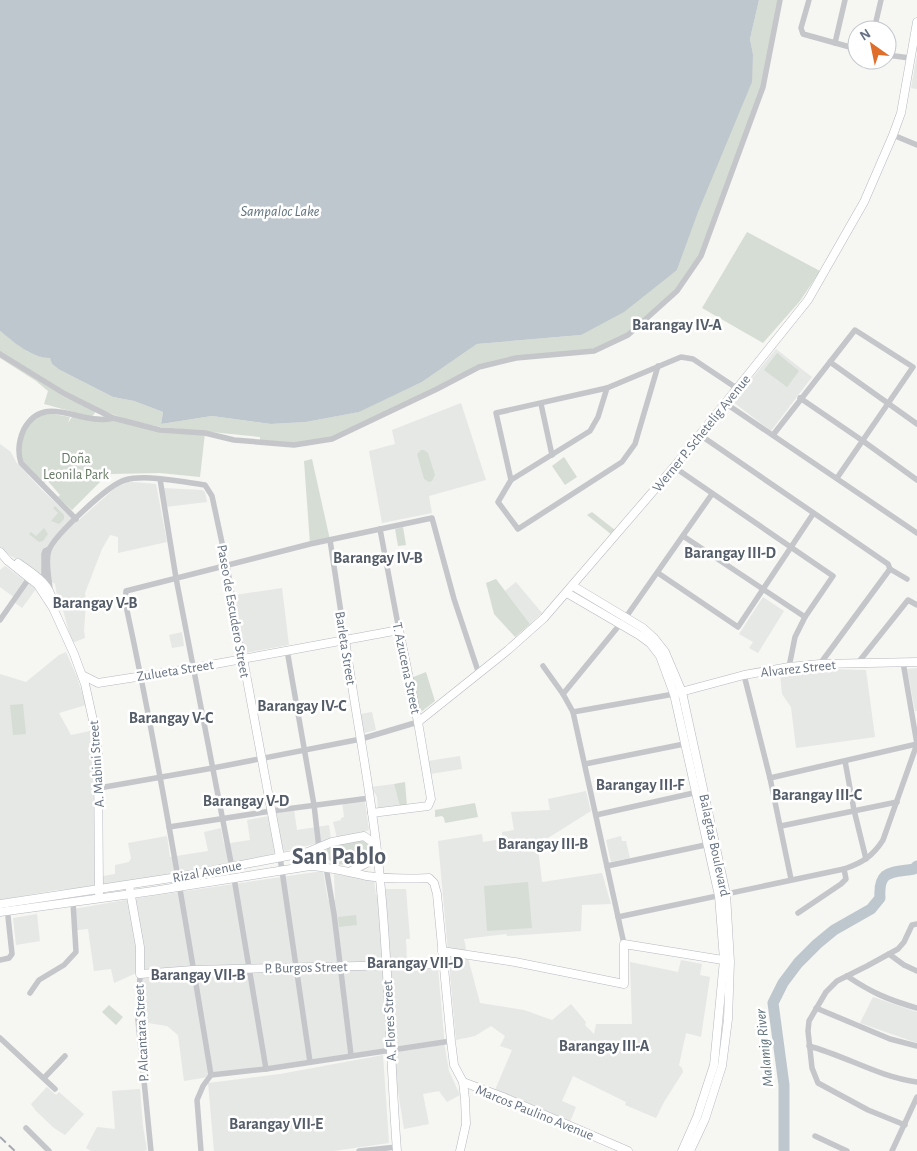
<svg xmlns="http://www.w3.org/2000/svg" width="917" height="1151" font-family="'Alegreya Sans',sans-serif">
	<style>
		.built { fill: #e6e8e6 }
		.green { fill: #d6ddd4 }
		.water { fill: #bfc7ce }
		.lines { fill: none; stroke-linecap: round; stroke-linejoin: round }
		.river { stroke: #bfc7ce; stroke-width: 11 }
		.secondary-casing { stroke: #b6b9be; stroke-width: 9 }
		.street { stroke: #c4c6ca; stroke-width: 5.5 }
		.secondary { stroke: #fff; stroke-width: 8 }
		.rail { stroke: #a4a8af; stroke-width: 2; stroke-dasharray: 8 4; stroke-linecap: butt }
		.labels { text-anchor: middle; stroke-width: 5; stroke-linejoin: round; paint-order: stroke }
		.street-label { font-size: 14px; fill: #667283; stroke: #fff }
		.park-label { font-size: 14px; fill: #667a64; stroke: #fff }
		.water-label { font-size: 15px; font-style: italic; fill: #61737f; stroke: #fff }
		.quarter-label { font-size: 16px; font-weight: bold; fill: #535c68; stroke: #fff }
		.town-label { font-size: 24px; font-weight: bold; fill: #535c68; stroke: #fff }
	</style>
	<rect width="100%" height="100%" fill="#f6f6f3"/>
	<!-- built -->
	<g class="built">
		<polygon points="917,55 917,89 911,88"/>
		<polygon points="776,349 812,377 771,431 733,402"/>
		<polygon points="461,403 486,480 429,496 432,513 382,523 369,451 395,444 392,430"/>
		<polygon points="0,444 11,452 16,462 41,489 75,521 79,520 123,481 156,484 167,542 118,553 118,537 110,535 102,549 85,593 86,600 59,606 55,584 0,549"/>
		<polygon points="163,488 202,490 205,492 207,502 165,507"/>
		<polygon points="5,566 36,589 22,608 14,602 15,598 0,587 0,570"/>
		<polygon points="516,582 542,613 530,624 505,591"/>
		<polygon points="282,588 289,645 245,653 235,595"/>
		<polygon points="763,597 784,611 758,653 749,648 753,642 739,634"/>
		<polygon points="86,602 84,631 85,638 72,643 63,610"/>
		<polygon points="182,632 184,646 172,648 169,635"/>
		<polygon points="66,652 77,677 86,705 59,713 71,735 90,731 93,755 95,888 57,890 0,900 0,674 26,682 59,655"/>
		<polygon points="917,668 917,711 915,711 907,669"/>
		<polygon points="820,669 866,670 875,737 796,748 791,707 782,694 780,674"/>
		<polygon points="372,712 376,730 364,733 360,714"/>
		<polygon points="460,756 462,769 430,774 428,761"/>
		<polygon points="394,784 400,807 378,810 377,797 371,787"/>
		<polygon points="586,791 591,811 540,843 538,848 542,882 602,873 611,904 582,905 581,931 507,936 506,934 464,939 468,958 480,1003 524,1010 552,1020 571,1004 586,1022 585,1025 594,1034 596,1024 632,1024 630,962 678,972 681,960 702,964 700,975 710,977 701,1037 686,1033 679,1065 682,1068 683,1072 664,1102 656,1118 625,1105 626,1102 573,1076 562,1101 576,1107 570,1122 495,1090 512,1050 500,1046 505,1036 491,1026 475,1036 456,1040 438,841 482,834 483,842 502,839 502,832 514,830 511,812 550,810 548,799"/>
		<polygon points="364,796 369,830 355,835 337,838 333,822 341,820 341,818 344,817 342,800"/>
		<polygon points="294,809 297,830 329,825 331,840 227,865 103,886 103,876 115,874 115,865 129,862 131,858 128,843 167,836 170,857 208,851 204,832 221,828 224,844 250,840 247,820 269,816 275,812"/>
		<polygon points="621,836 622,841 626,841 630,858 611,862 606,840"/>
		<polygon points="323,871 328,900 335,900 334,874 374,880 376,895 386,889 406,889 410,939 406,939 407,961 332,965 143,970 114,983 111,969 94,971 88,929 77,930 74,909 125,900"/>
		<polygon points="37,914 40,941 16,945 13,918"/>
		<polygon points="438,968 445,1048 449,1071 460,1095 447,1102 439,1091 423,1094 429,1124 404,1129 392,1054 388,1048 184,1081 178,1035 167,1026 142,1022 141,978 190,973"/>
		<polygon points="873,997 917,1012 917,1043 860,1023"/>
		<polygon points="383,1055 389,1143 334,1151 214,1151 208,1083 280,1074"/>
		<polygon points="47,1087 56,1095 59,1092 84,1114 65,1135 54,1128 36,1111 31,1104"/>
		<polygon points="140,1089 143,1126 147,1150 144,1151 91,1151 86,1148 97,1127 115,1129 112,1091"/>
	</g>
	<!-- green -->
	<g class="green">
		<path d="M759,0H780L763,87L701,256L677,291L628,335L594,351L516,358L479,367L332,439L294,445L260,442V437L161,427L128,420L60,395L96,411L92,417L44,404L48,391L36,381L0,358V331C14,341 31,359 50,357L52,364L62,371L113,397L134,401L163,412L161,424L212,416L271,424L306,422L358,412L422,382L477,344L581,335L677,270L753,54L750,39Z"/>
		<polygon points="747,232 820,271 800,301 763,343 702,308"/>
		<polygon points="777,353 799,371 787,387 764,370"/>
		<polygon points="42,412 70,417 68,423 74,414 113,418 160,430 205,433 200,477 160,473 108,474 72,510 58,497 60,495 47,480 43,484 23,466 19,454 23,431"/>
		<polygon points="421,450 424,450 428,453 435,475 432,481 429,482 424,479 417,454"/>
		<polygon points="564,457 577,477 565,485 552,466"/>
		<polygon points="312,459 330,540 310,544 304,461"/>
		<polygon points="55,506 64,515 64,519 59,524 51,521 58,513 53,508"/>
		<polygon points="592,512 615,530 612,535 587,515"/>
		<polygon points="403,527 406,545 398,546 395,529"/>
		<polygon points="44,528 48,534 43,541 39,542 29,534 31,532 36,536"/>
		<polygon points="340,552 341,556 351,555 352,559 336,561 335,553"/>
		<polygon points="496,579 530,624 515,637 494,614 486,583"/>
		<polygon points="426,672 435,701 421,712 418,710 411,678"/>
		<polygon points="23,704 26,734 13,735 10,705"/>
		<polygon points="405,782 407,806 400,807 394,784"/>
		<polygon points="475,803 478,817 445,823 444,818 442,816 435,817 435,810"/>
		<path d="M363,838C370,842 373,846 373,854C360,863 331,873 325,853L328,847Z"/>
		<polygon points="528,882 532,928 487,931 484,886"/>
		<polygon points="356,915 357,925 339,927 338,917"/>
		<polygon points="109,1005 123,1017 116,1025 102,1012"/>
	</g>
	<!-- water -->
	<path class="water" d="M0,0H759L750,39L753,54L752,82L698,212L677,270L624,312L581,335L477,344L422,382L359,412L306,422L271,424L212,416L161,424L163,412L134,401L113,397L60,370L52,364L50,358C31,358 14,342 0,331Z"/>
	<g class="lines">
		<!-- river -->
		<path class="river" d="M784,1151V1085L773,1003L783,983L798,963L817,944L834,930L871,909L880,898C878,869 892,873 914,869L917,866"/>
		<!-- secondary casing -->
		<g class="secondary-casing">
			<g id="secondary">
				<polyline points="0,552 8,561 38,585 53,608 74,654 85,684 96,734 98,756 99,893"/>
				<path d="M18,563C33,574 50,583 53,603"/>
				<polyline points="573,586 643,628 654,638 665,652 682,692 726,894 730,962 728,1019 722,1066 705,1119 690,1151"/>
				<polyline points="567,593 639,635 650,643 660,656 674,694 719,896 724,960 714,1065 697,1117 682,1151"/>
				<path d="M345,639C356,719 373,799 380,879C389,969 390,1060 397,1151"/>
				<polyline points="243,658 280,857"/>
				<polyline points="82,675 98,683 194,668 399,630 418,722 431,799 428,806 372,813"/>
				<polyline points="677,693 744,675 789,667 820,664 917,662"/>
				<polyline points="418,722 508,650 544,618 674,467 808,300 864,202 893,135 901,113 917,22"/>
				<polyline points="351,871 369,862 378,856"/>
				<polyline points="129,885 140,947 140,974 193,970 444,964"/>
				<polyline points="0,904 178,877 308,852 332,842 364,836 376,845"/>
				<path d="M0,912L153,891L310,866C330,867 348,872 367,876C388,879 408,879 429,878L434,883L437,894L451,1041L454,1065L463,1082L465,1099L466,1124L460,1151"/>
				<polyline points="442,951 515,962 624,984 624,944 729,961"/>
				<polyline points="463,1082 503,1097 628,1151"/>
			</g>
		</g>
		<!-- street -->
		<g class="street">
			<polyline points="809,0 801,28 803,34 857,49"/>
			<polyline points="874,30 881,0"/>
			<polyline points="835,43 845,0"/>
			<polyline points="887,55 910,58"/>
			<polyline points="893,135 917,145"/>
			<polyline points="0,354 65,394 113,418 160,430 205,433 234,440 294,445 332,439 437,389 479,367 516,358 594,351 628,335 677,291 701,256 763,87 780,0"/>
			<polyline points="830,362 917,424"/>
			<polyline points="607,388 598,417 590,431 511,480 498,502 518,529 622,462 635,444 658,366"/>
			<polyline points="800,398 863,441 917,480"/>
			<polyline points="725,403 917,533"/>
			<polyline points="541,404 552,455"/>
			<polyline points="700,435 888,564 890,569 907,579"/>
			<polyline points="773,435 855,330 913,367 837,478"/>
			<polyline points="674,467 833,576 805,617 795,637 789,667"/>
			<polyline points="160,479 176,578 234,878 266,1069"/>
			<polyline points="511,480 496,413 607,388 681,357 693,359 738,389"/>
			<path d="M76,519L21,463C17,451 19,440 24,429C45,391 82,427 113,418"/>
			<polyline points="380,529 399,630"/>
			<polyline points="683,536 805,617"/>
			<polyline points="330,540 345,639"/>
			<polyline points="658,573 738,627 813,514"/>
			<polyline points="44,584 44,554 45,551 49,549"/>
			<path d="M48,591L50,589C49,577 45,561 49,550C54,536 109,484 125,480C145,474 184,482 205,485L212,496L227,566L243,658"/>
			<polyline points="0,620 30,577"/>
			<polyline points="287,650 314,805 319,848 326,867 334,914 351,1055"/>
			<polyline points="820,664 890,569"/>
			<polyline points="857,664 908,600 917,605"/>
			<polyline points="543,666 563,694 573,712 624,944"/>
			<polyline points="744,675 770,778 791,879"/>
			<polyline points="563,694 626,617 712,494"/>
			<polyline points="573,712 674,694"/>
			<polyline points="845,761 854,810 866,859"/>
			<polyline points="585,764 689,743"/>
			<polyline points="770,778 917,744"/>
			<polyline points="99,788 213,768 361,739 418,722"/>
			<polyline points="596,815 698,792"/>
			<polyline points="781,826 897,802"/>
			<polyline points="169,827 271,811 370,798"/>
			<polyline points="280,857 310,1062"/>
			<polyline points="607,866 710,844"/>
			<polyline points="798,913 841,884 846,879 844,869"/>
			<path d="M618,917L844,869C862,863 873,856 883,840L917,744L903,662"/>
			<polyline points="889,954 904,965 917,971"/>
			<polyline points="0,960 9,958 12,954 7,907"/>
			<polyline points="140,974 138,1020 151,1151"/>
			<path d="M847,976C872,993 889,1000 917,1008"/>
			<polyline points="30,993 39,980 64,965 76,952 73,902"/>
			<polyline points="816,1008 890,1039 917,1046"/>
			<polyline points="0,1038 55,1089"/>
			<path d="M809,1046C846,1056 879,1077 917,1082"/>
			<path d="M211,1075C185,917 159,758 125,601L126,591L310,544L432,518L454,599L479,674"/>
			<polyline points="44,1078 65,1056"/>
			<polyline points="905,1125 868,1110 818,1083 812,1068 808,1031 809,1021 826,992 837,981 867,966 898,949 904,942 912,925 917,924"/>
			<polyline points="26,1128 49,1151"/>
			<polyline points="815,1136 847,1151"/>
			<polyline points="201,1151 197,1100 203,1086 211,1075 266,1069 451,1041"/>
			<polyline points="359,1151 397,1147"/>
			<polyline points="892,1151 917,1097"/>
		</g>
		<!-- secondary -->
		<use href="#secondary" class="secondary"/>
		<!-- rail -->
		<polyline class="rail" points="0,1137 15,1151"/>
	</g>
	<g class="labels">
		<!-- street labels -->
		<g class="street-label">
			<text transform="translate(701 433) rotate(-51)" y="5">Werner P. Schetelig Avenue</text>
			<text transform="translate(234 611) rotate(80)" y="5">Paseo de Escudero Street</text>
			<text transform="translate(346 648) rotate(81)" y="5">Barleta Street</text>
			<text transform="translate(407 668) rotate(78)" y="5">T. Azucena Street</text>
			<text transform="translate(798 668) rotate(-6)" y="5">Alvarez Street</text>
			<text transform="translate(175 670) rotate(-9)" y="5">Zulueta Street</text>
			<text transform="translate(96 764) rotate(-94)" y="5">A. Mabini Street</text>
			<text transform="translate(715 845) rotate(78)" y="5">Balagtas Boulevard</text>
			<text transform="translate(207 871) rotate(-11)" y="5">Rizal Avenue</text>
			<text transform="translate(306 967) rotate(-1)" y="5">P. Burgos Street</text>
			<text transform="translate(389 1021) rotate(-93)" y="5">A. Flores Street</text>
			<text transform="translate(141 1033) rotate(-93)" y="5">P. Alcantara Street</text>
			<text transform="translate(535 1112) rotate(22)" y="5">Marcos Paulino Avenue</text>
		</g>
		<!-- park labels -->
		<g class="park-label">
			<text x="76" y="463">Doña<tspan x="76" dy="16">Leonila Park</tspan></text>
		</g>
		<!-- water labels -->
		<g class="water-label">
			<text x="280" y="216">Sampaloc Lake</text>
			<text transform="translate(764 1048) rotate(-96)" y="5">Malamig River</text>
		</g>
		<!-- quarter labels -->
		<g class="quarter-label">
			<text x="677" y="330">Barangay IV-A</text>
			<text x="730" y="558">Barangay III-D</text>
			<text x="378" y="563">Barangay IV-B</text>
			<text x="95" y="608">Barangay V-B</text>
			<text x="302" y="711">Barangay IV-C</text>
			<text x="171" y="723">Barangay V-C</text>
			<text x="640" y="790">Barangay III-F</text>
			<text x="817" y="800">Barangay III-C</text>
			<text x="246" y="806">Barangay V-D</text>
			<text x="543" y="849">Barangay III-B</text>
			<text x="415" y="968">Barangay VII-D</text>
			<text x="198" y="980">Barangay VII-B</text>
			<text x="604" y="1051">Barangay III-A</text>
			<text x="276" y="1129">Barangay VII-E</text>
		</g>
		<!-- town labels -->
		<g class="town-label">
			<text x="339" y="864">San Pablo</text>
		</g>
	</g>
	<!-- north arrow -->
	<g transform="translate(872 45) rotate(327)"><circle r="24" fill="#ffffff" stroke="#c2c7cd"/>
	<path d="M0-4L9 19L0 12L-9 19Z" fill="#df6e2a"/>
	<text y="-8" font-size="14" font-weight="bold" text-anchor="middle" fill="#667283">N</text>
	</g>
</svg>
